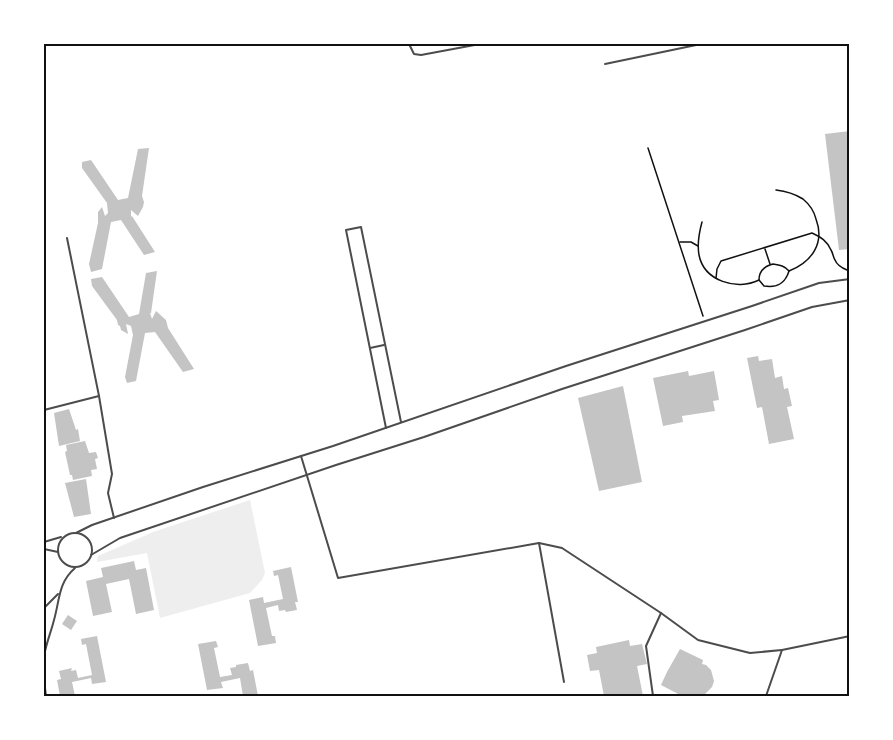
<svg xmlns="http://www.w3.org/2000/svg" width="893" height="740" font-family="'Sofia Sans Condensed',sans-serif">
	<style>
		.green { fill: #eee }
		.building { fill: #c4c4c4 }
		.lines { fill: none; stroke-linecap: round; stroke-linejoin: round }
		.path { stroke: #111; stroke-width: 1.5 }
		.service { stroke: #4c4c4c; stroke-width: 2 }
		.neatline { fill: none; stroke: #111; stroke-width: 2 }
	</style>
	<rect width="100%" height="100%" fill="#fff"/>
	<!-- green -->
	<polygon class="green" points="250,500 265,573 262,580 250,593 160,618 147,553 97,562 98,556 153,532"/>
	<!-- building -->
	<g class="building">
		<polygon points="850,131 850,249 839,250 825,134"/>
		<polygon points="149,148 142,196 144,202 143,207 138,216 131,210 131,217 132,216 155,252 144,255 121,220 111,222 102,269 91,272 89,264 98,223 98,212 102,207 105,216 108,213 107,203 82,168 82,162 91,160 118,200 128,198 138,149"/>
		<polygon points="157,271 151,313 150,313 152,319 156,311 166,320 168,328 194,369 183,372 155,332 145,333 136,381 127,383 125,377 133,335 131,326 126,324 128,334 121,330 120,326 118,325 117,320 92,286 91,279 102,277 129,317 139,314 146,273"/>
		<polygon points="758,356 759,361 772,359 775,378 782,376 784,389 788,388 792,406 787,407 794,439 769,444 762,407 757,408 747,358"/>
		<polygon points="688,371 689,376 714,371 719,400 713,401 715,411 682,416 683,422 663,426 653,378"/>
		<polygon points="623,386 642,482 599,491 578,398"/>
		<polygon points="69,409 76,430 78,429 80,441 59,446 54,413"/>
		<polygon points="85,441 89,453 96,452 98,458 95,459 97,469 91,470 92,476 73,480 72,475 70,475 65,452 67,451 66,445"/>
		<polygon points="86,479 91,514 74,517 65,483"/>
		<polygon points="134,561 136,570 146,568 154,610 136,614 129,579 106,584 112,612 93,616 86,581 103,577 101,568"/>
		<polygon points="291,567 298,602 295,602 297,610 286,612 285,610 279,611 278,605 266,608 272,636 275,636 276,643 258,646 249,600 263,597 264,603 283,599 278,575 274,576 273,571"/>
		<polygon points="68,615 77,621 71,630 62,624"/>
		<polygon points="97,636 106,682 92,684 91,678 72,682 75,696 60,696 57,680 61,679 59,671 72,668 71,671 76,670 78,678 92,675 86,644 82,645 81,639"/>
		<polygon points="629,640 630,646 642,644 647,664 637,666 643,696 604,696 599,670 590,671 587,655 597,653 596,647"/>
		<polygon points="216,641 218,647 214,648 220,677 232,675 230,668 236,667 236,665 248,663 250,671 253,670 258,696 243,696 240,678 221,682 223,688 207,690 198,644"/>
		<polygon points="680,649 703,660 702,664 706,665 711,670 714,681 712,687 705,694 695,696 688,694 685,696 682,696 661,685 667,672"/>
	</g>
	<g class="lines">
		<!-- path -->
		<g class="path">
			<polyline points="648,148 703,316"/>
			<path d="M776,190C785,191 795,194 803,199C809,204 814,211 816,219C825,243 812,262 789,271"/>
			<path d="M702,222C699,233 697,244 699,255C704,281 737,291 759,280"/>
			<polyline points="680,242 691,242 698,246"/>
			<polyline points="765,249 770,264"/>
			<path d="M773,264C780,265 785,266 789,271C785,284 777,288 764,286L759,280C759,271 765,266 773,264Z"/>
			<path d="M716,278L717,269L721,261L812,233C821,237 827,241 831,250C833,253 833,257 835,260C837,265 842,268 847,270H850"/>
		</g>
		<!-- service -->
		<g class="service">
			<polyline points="409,44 414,54 421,55 480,44"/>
			<polyline points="605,64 701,44"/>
			<polyline points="67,238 99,396 112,474 108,493 114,518"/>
			<polyline points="370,348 384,345"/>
			<polyline points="44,410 99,396"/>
			<polyline points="386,428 346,230 361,227 401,422"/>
			<polyline points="301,456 338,578 539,543 562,548 661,613 698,640 750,653 782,650"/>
			<polyline points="44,533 45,541"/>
			<polyline points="76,533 92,525 203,487 333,446 566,366 752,306 819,283 850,279"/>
			<circle cx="75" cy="550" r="17"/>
			<polyline points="44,542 61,537"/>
			<polyline points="539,543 564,682"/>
			<polyline points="44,549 58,552"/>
			<polyline points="91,555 120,538 336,465 424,437 562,389 745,330 812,307 850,300"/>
			<polyline points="44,611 45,607 58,594"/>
			<path d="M44,656C46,644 51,632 54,620C60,599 58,583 75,568"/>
			<polyline points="44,680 46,696"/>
			<polyline points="653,696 646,646 661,613"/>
			<polyline points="761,696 766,696 782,650 850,636"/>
		</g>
	</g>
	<!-- border -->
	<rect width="893" height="740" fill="none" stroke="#ffffff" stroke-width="90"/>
	<rect x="45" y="45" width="803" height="650" class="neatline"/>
</svg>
